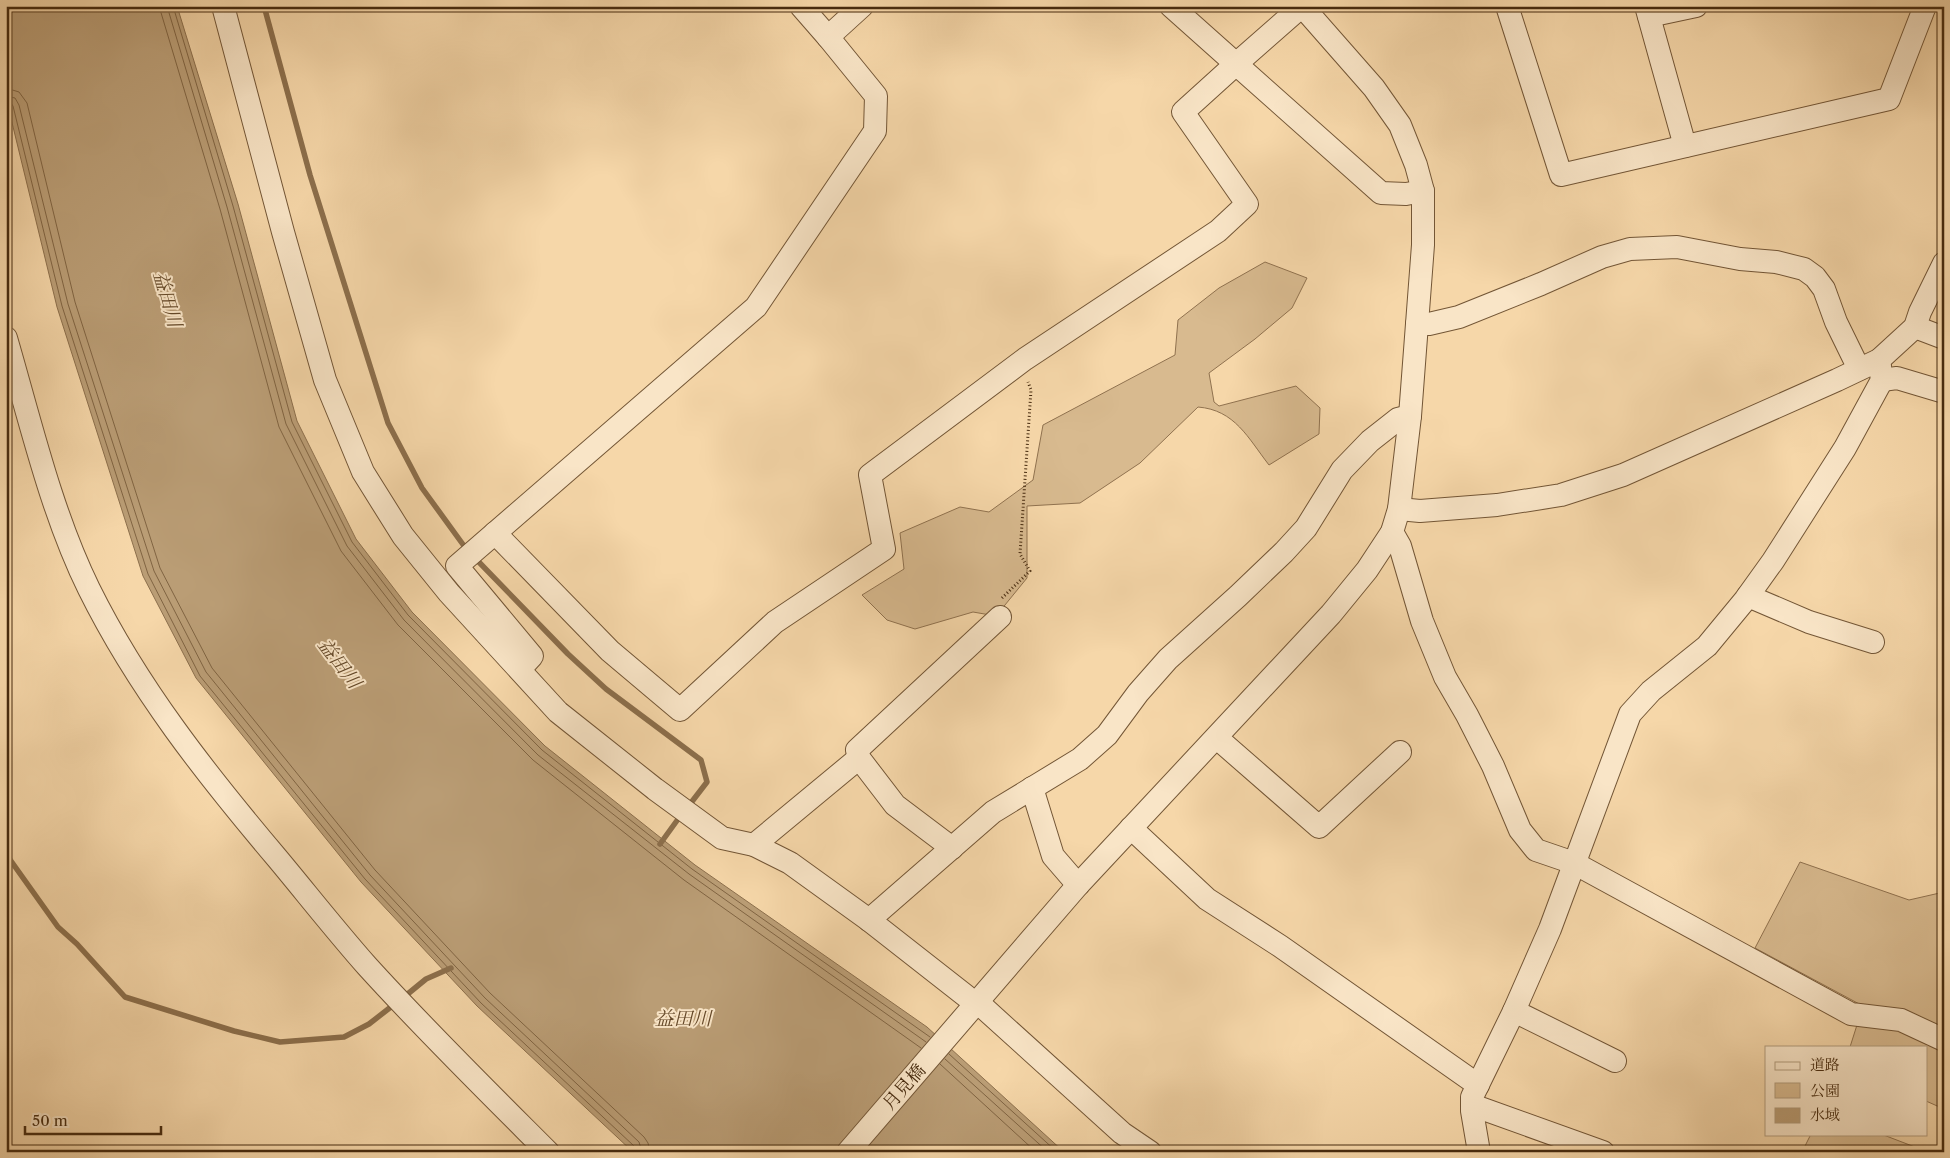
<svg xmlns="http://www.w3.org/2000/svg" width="1950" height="1158" font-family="'Libre Caslon Text','Noto Serif JP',serif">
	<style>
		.green { fill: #d8ba8f; stroke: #90724f }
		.water { fill: #ba9d75; stroke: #8c6f4c }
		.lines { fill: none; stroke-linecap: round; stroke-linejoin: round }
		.shore { stroke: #806442; stroke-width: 1 }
		.stream { stroke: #8c6f4c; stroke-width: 5.5 }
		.minor-casing { stroke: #735636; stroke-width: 24 }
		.path { stroke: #472b0f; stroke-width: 3; stroke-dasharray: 1 2.5; stroke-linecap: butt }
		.minor { stroke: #f9e5c7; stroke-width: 22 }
		.labels { text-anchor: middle; stroke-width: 4; stroke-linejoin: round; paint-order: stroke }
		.street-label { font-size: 18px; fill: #472b0f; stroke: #f9e5c7 }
		.water-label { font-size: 19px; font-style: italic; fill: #644828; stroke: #f9e5c7 }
	</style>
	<rect width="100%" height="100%" fill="#f6d7a9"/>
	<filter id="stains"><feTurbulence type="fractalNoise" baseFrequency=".004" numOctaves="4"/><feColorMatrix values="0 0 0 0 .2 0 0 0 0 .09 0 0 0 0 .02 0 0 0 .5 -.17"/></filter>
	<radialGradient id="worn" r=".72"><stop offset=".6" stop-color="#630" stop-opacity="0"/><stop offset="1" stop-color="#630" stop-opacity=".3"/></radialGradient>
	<!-- green -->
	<g class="green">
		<path d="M1265,262L1307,278L1292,308L1255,339L1209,373L1214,402L1219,406L1296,386L1320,408L1319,434L1269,465C1248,438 1235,410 1198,407L1140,463L1080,503L1027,506V578L996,616L973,612L915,629L887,620L862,595L904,569L900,533L960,507L989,512L1033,480L1043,425L1175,355L1178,320L1219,288Z"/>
		<polygon points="1800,862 1909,900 1944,892 1944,1109 1926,1101 1926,1047 1850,1047 1863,1006 1755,948"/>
		<polygon points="1811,1134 1881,1134 1928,1152 1802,1152"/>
	</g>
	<!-- water -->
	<polygon class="water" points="6,6 177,6 238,204 297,421 356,539 412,612 545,746 695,865 927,1027 1064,1152 633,1152 477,1006 361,882 196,678 143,576 57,307 6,98"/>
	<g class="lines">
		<!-- shore -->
		<g class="shore">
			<polyline points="159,6 220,209 279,427 341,551 398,625 533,760 684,880 921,1048"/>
			<polyline points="167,6 227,207 286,424 347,546 404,620 538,755 689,874 926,1042"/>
			<polyline points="173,6 233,206 292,422 352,542 408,615 542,750 692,869 930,1037"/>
			<polyline points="6,88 19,92 27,103 75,302 160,568 212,668 375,870 490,993 644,1137 648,1143 650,1152"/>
			<polyline points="6,96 15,98 19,105 68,304 154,571 206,672 370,875 485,998 639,1142 642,1152"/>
			<polyline points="6,102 11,103 13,106 62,306 148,574 200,676 365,879 481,1003 634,1146 636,1152"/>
			<polyline points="949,1054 1057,1152"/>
			<polyline points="945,1059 1048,1152"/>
			<polyline points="940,1064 1036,1152"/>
		</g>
		<!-- stream -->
		<g class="stream">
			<polyline points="264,6 310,175 388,423 422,488 467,550"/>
			<polyline points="474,557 568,654 606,689 701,760 707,782 687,808"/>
			<polyline points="660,844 681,815"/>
			<polyline points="6,854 58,927 77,944 125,997 234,1031 280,1042 344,1037 369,1024 396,1003"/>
			<polyline points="404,997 426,979 451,968"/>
		</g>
		<!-- minor casing -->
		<g class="minor-casing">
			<g id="minor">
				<polyline points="223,6 283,232 325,380 363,472 403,536 449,593 558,712 655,789 722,838 754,845 790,863 869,920 966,996"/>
				<polyline points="801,6 828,37 862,6"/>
				<polyline points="1171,6 1236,64 1302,6"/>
				<polyline points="1507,6 1561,175 1889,99 1925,6"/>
				<polyline points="1646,6 1685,146"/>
				<polyline points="1649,16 1696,6"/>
				<polyline points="1417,324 1429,324 1459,317 1541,284 1602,257 1630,249 1677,247 1740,259 1776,262 1804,269 1815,277 1824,289 1836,322 1859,369"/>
				<polyline points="1915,327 1944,338"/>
				<path d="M6,338C30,420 51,512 89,589C138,688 206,774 277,858C307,894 336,931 367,966C425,1030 487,1091 548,1152"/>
				<polyline points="1882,380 1897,378 1944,392"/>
				<polyline points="1399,509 1420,511 1497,505 1561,495 1623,475 1837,380 1879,360 1915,327 1920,312 1944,263"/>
				<polyline points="1392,532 1400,546 1422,621 1445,677 1467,715 1493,766 1520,830 1536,850 1574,863 1851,1014 1901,1020 1944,1040"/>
				<polyline points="495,533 610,651 680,710 775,622 884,549 870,475 1025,359 1218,231 1247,204 1183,112 1236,64 1381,193 1406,194 1423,191"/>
				<polyline points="1748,596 1809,622 1873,642"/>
				<polyline points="520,669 532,656 457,566 756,307 875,131 876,96 828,37"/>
				<polyline points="1217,738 1319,827 1400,752"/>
				<polyline points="859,758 857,750 1000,617"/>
				<polyline points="1032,788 1053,856 1078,885"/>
				<polyline points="1131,828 1207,899 1280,946 1478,1085"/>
				<polyline points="754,845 859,758 895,805 952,848"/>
				<polyline points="869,920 993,812 1080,759 1107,735 1138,693 1168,659 1238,596 1284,552 1306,528 1342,470 1370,441 1398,419 1410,416"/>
				<polyline points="985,1009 1122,1133 1150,1152"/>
				<polyline points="1514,1011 1615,1061"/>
				<polyline points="1472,1105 1603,1152"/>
				<polyline points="848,1152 1078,885 1331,614 1367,570 1392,532 1399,509 1410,416 1417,324 1423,245 1423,191 1416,165 1400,125 1374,88 1302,6"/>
				<polyline points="1479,1152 1472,1111 1472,1097 1514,1011 1550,929 1630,714 1651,691 1707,646 1745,600 1773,561 1845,448 1882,380 1879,360"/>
			</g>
		</g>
		<!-- path -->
		<polyline class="path" points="1002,598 1030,571 1020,554 1031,390 1028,382"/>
		<!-- minor -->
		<use href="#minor" class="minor"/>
	</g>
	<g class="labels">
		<!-- street labels -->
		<g class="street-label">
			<text transform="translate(904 1087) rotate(-49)" y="6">月見橋</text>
		</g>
		<!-- water labels -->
		<g class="water-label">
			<text transform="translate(168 299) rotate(74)" y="7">益田川</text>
			<text transform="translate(340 663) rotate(53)" y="7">益田川</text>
			<text x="683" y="1025">益田川</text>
		</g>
	</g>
	<!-- margin -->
	<rect width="1950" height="1158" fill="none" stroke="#f6d7a9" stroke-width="25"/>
	<rect x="8" y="8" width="1935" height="1143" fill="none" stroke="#472b0f" stroke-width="2.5"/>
	<rect x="12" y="12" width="1925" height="1133" fill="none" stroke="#472b0f"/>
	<!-- legend -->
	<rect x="1765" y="1046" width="162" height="90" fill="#f9e5c7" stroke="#b29b7d"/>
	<rect x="1775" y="1062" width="25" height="8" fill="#f9e5c7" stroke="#b29b7d"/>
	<text x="1810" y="1070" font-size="15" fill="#472b0f">道路</text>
	<rect x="1775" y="1083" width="25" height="15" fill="#d8ba8f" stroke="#b29b7d"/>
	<text x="1810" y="1096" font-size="15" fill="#472b0f">公園</text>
	<rect x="1775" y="1108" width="25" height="15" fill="#ba9d75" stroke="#b29b7d"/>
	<text x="1810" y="1120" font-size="15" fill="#472b0f">水域</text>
	<!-- scale -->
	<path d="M25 1126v8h136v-8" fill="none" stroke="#472b0f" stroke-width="2.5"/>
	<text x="32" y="1126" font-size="15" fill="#472b0f" stroke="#f9e5c7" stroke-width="4" paint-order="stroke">50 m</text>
	<rect width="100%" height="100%" filter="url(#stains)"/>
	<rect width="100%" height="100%" fill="url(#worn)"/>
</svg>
